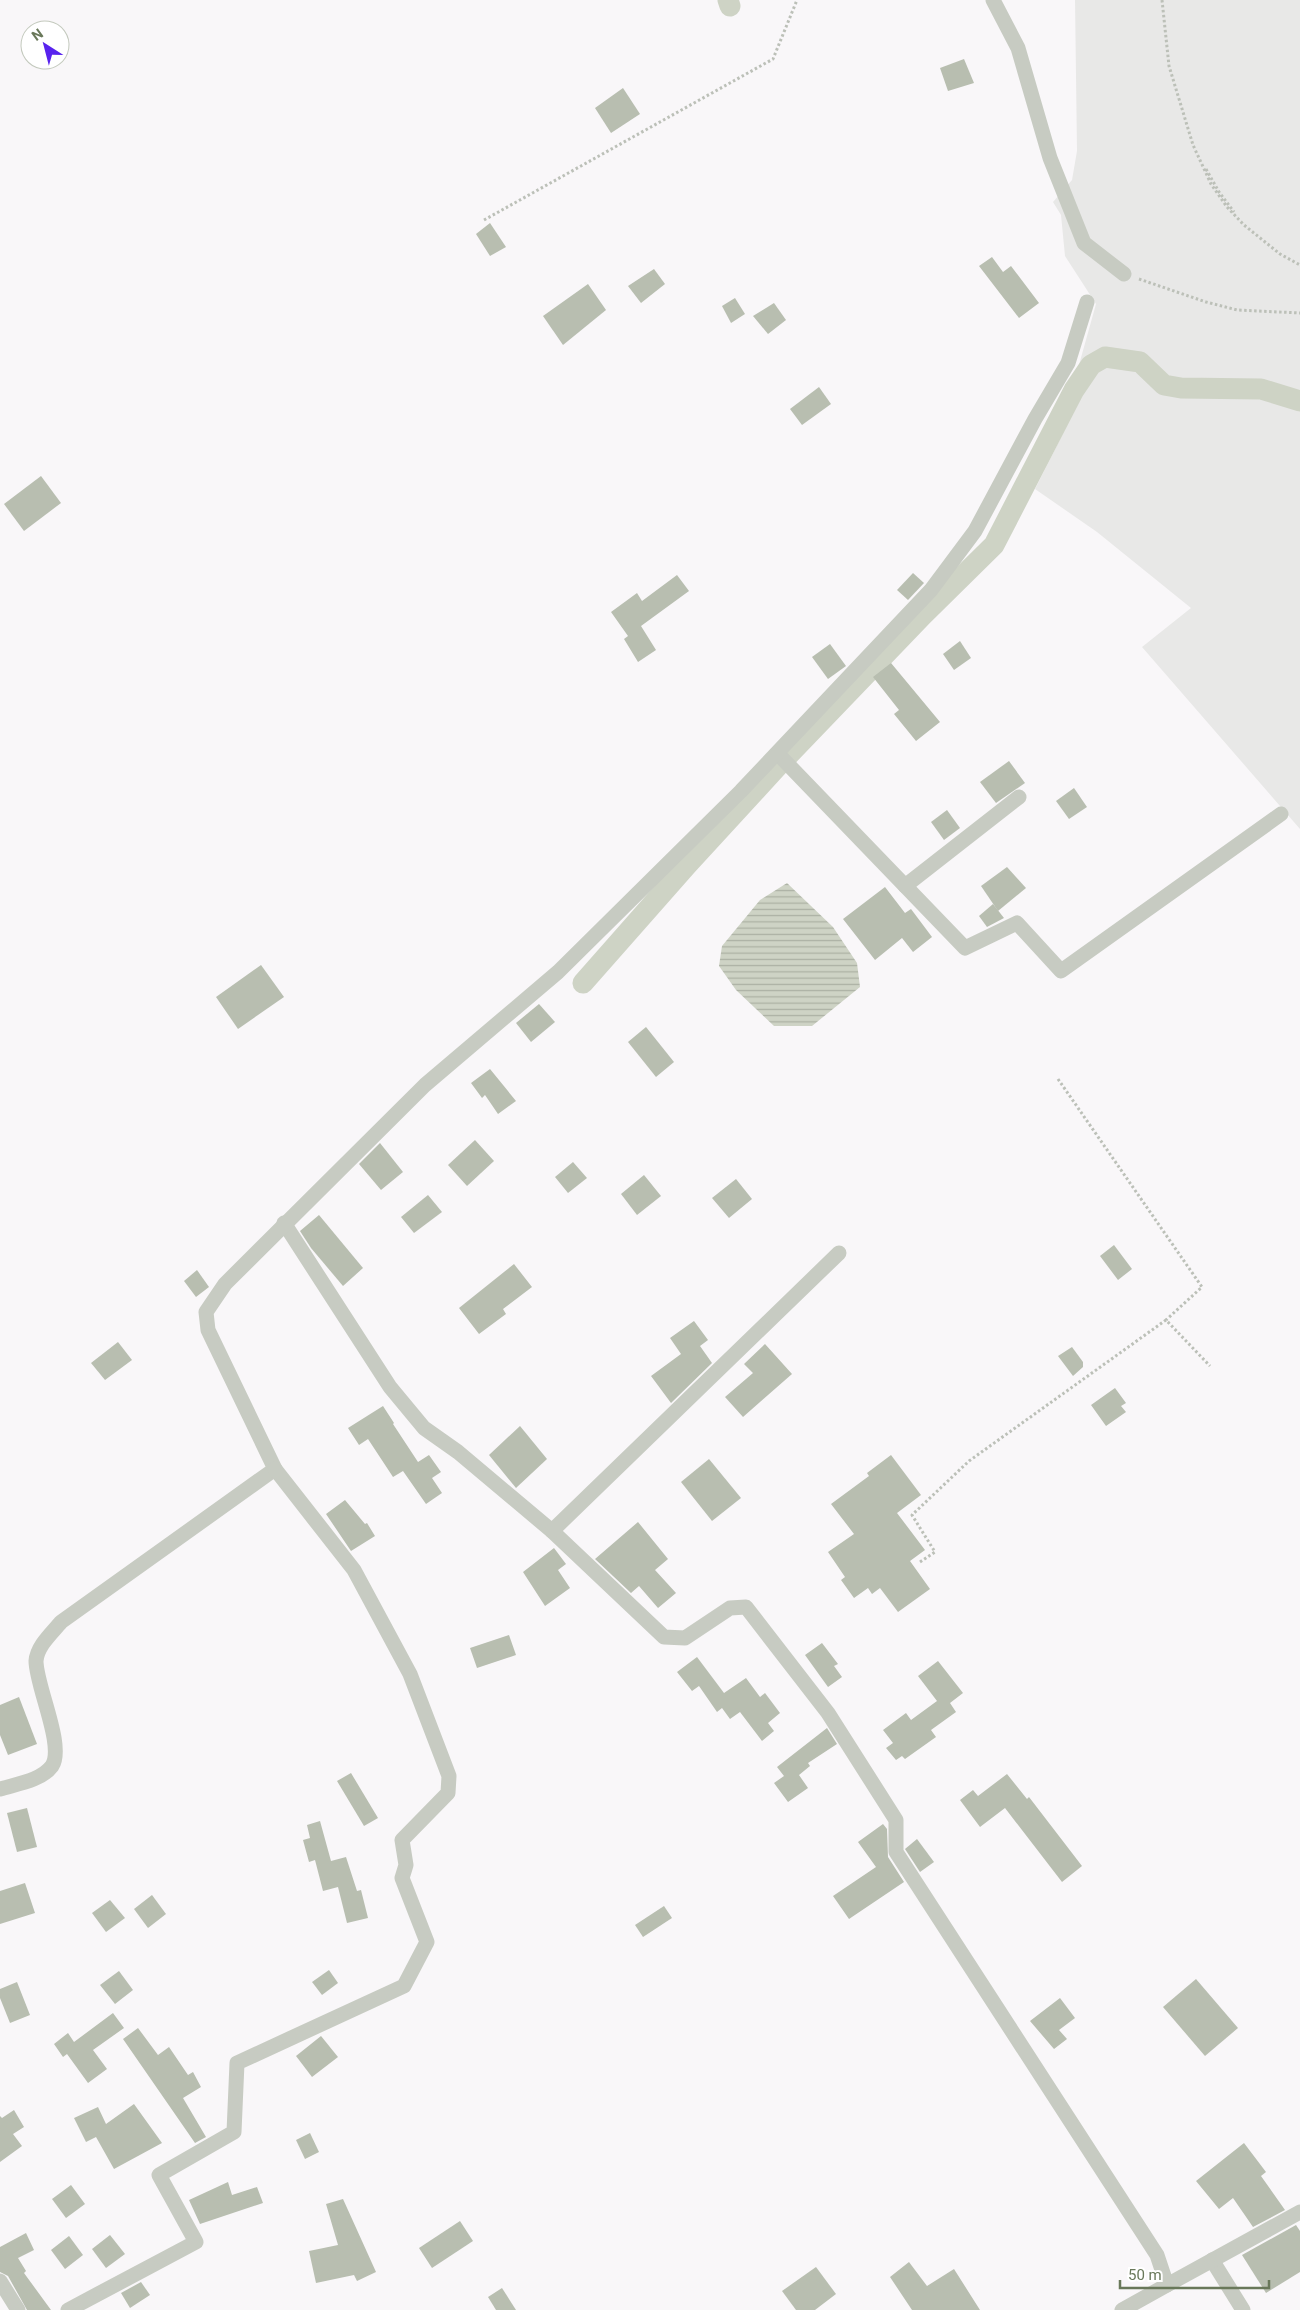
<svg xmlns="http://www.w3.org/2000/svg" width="1300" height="2310" font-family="Roboto,sans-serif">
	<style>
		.built { fill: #e8e8e7 }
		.water { fill: url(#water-rules) }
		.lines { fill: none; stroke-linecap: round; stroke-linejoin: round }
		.canal { stroke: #ced3c5; stroke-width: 21 }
		.building { fill: #b8beb0 }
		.path { stroke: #bcc0b8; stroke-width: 3; stroke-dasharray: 2.5 2.5; stroke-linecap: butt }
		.street { stroke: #c7cbc2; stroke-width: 15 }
	</style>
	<defs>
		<pattern id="water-rules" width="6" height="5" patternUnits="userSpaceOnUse" patternTransform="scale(1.25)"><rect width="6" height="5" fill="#ced3c5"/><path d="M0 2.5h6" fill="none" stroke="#abb0a3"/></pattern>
	</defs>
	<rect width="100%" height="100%" fill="#f9f7f9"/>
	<!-- built -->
	<polygon class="built" points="1075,0 1300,0 1300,829 1142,647 1191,608 1097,532 1035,489 1089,382 1078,375 1077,372 1096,304 1065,256 1061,215 1053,202 1072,180 1077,151"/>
	<!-- water -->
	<polygon class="water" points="787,883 833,927 857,963 860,987 812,1026 774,1026 736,990 719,966 722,946 760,900"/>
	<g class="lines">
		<!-- canal -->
		<g class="canal">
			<polyline points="728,0 730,6"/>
			<polyline points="583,983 687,865 778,766 923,615 994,545 1074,390 1091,365 1105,357 1140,362 1164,385 1181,388 1261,389 1300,401"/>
		</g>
	</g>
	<!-- building -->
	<g class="building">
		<polygon points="964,59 974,83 948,91 940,68"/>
		<polygon points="623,88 640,114 611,133 595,108"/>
		<polygon points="490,223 506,247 490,256 476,234"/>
		<polygon points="992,257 1003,272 1011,266 1039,303 1019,318 979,266"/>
		<polygon points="654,269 665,284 641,303 628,286"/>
		<polygon points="588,284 606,310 563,345 543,316"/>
		<polygon points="735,298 745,314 731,323 722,306"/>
		<polygon points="774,303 786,320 768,334 753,316"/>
		<polygon points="819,387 831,404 802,425 790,409"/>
		<polygon points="41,476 61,503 24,531 4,504"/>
		<polygon points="913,573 924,583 908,600 897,590"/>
		<polygon points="677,575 689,591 641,626 656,650 638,662 624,639 628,636 611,612 637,593 642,601"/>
		<polygon points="960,641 971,658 954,670 943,654"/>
		<polygon points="830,644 846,666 828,679 812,657"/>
		<polygon points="891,663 940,722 916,741 894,714 899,710 873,677"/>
		<polygon points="1009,761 1025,783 996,803 980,782"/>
		<polygon points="1074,788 1087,807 1069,819 1056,801"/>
		<polygon points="947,810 960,828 944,840 931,822"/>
		<polygon points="1007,867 1026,888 998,911 981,886"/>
		<polygon points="885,887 905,913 911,909 932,937 913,952 902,938 875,960 843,919"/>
		<polygon points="993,904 1004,918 987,927 979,916"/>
		<polygon points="261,965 284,997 238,1029 216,997"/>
		<polygon points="539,1004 555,1022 531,1042 516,1023"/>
		<polygon points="646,1027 674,1062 656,1077 628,1042"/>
		<polygon points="490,1069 516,1101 498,1114 485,1095 482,1098 471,1083"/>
		<polygon points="475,1140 494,1161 467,1186 448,1165"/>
		<polygon points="380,1143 403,1172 381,1190 359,1164"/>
		<polygon points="573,1162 587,1178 568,1193 555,1177"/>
		<polygon points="644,1175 661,1196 637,1215 621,1194"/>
		<polygon points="736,1179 752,1199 729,1218 712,1198"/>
		<polygon points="428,1195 442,1212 414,1233 401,1217"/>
		<polygon points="319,1215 363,1268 343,1286 311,1248 300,1231"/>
		<polygon points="1114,1245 1132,1269 1118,1280 1100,1256"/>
		<polygon points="514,1264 532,1287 503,1309 506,1314 479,1334 459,1308"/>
		<polygon points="197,1270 209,1287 196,1297 184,1281"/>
		<polygon points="694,1321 708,1340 700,1346 712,1363 671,1403 651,1376 681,1354 670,1338"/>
		<polygon points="118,1342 132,1360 105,1380 91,1363"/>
		<polygon points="765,1344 792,1374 743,1417 725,1397 753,1373 744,1364"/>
		<polygon points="1072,1347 1083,1362 1083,1367 1073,1376 1058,1356"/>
		<polygon points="1115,1388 1126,1403 1121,1406 1126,1412 1106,1426 1091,1405"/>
		<polygon points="383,1406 394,1423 393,1424 418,1462 429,1455 441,1472 432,1478 442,1493 426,1504 403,1471 393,1477 368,1439 359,1445 348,1428"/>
		<polygon points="520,1426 547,1459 516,1488 489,1455"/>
		<polygon points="891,1455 921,1495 897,1513 925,1550 910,1561 930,1589 898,1612 880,1588 872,1594 868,1588 854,1598 841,1580 845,1577 828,1552 854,1534 831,1504 869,1476 867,1473"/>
		<polygon points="709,1459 741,1498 712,1521 681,1482"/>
		<polygon points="345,1500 365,1524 367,1523 375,1536 351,1551 326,1514"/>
		<polygon points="638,1522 668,1559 655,1570 676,1593 658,1608 639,1586 631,1593 595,1559"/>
		<polygon points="554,1548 566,1564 558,1570 570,1588 545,1606 523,1572"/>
		<polygon points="509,1635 516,1655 477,1668 470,1648"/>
		<polygon points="822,1643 838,1664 834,1666 842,1677 828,1687 805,1655"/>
		<polygon points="697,1657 724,1693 746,1678 760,1697 765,1693 780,1713 768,1723 774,1731 762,1741 740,1712 730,1719 722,1708 717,1712 699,1686 692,1691 677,1672"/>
		<polygon points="938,1661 963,1693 950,1703 956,1712 931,1730 936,1737 905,1759 902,1756 896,1760 886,1748 893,1743 883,1730 906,1713 911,1720 937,1701 918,1676"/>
		<polygon points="19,1697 37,1744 8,1755 0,1735 0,1705"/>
		<polygon points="827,1728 837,1744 808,1763 810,1766 799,1775 808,1788 788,1802 774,1783 784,1776 777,1767"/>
		<polygon points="351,1773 378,1818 364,1826 337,1781"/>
		<polygon points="1007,1774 1027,1799 1029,1797 1082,1866 1062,1882 1005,1808 980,1827 960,1800 973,1790 978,1796"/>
		<polygon points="27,1808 37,1847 17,1852 7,1813"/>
		<polygon points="320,1821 331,1861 346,1857 357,1891 361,1890 368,1918 347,1923 338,1887 323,1891 315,1860 309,1862 303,1840 310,1838 307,1825"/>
		<polygon points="883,1824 887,1829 888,1857 904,1882 849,1919 833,1896 876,1867 858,1842"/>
		<polygon points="917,1839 934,1862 920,1872 905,1849"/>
		<polygon points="25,1883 35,1913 0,1924 0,1891"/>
		<polygon points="152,1895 166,1914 148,1928 134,1909"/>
		<polygon points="110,1900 125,1918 106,1932 92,1913"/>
		<polygon points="664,1906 672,1918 643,1937 635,1925"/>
		<polygon points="329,1970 338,1983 322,1995 312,1982"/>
		<polygon points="119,1971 133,1990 115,2004 100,1985"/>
		<polygon points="1196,1979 1238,2028 1205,2056 1163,2007"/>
		<polygon points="17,1982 30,2015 10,2023 0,1998 0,1989"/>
		<polygon points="1060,1998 1075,2018 1059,2030 1067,2039 1054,2049 1030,2021"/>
		<polygon points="113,2013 124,2028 93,2050 107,2069 88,2083 67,2054 63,2057 54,2044 68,2033 74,2042"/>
		<polygon points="138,2028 158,2055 169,2047 188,2075 193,2072 201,2087 183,2098 206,2137 195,2143 123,2039"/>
		<polygon points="321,2036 338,2057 312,2077 296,2056"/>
		<polygon points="134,2104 162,2143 114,2169 96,2137 86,2142 74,2118 98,2107 106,2124"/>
		<polygon points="14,2110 24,2127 13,2134 22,2146 0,2162 0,2116 2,2118"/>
		<polygon points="310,2133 319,2152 305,2159 296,2140"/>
		<polygon points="1244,2143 1266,2172 1261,2176 1285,2210 1253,2227 1233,2198 1219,2209 1196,2181"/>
		<polygon points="228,2182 232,2195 257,2187 263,2203 200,2224 189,2200"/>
		<polygon points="71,2185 85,2204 66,2218 52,2199"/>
		<polygon points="343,2199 376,2272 357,2281 354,2275 316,2283 309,2251 338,2245 326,2204"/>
		<polygon points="460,2221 473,2241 432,2268 419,2248"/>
		<polygon points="1296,2225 1300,2231 1300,2272 1266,2293 1242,2255"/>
		<polygon points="26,2233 34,2250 18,2258 26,2271 24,2273 51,2310 27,2310 8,2276 0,2272 0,2247"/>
		<polygon points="110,2235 125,2254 106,2268 92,2249"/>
		<polygon points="69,2236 83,2255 65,2269 51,2250"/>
		<polygon points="909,2262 927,2286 954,2269 980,2310 912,2310 890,2277"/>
		<polygon points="816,2267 836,2294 815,2310 796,2310 782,2291"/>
		<polygon points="141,2282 150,2295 130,2308 121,2293"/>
		<polygon points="502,2288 516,2310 496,2310 488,2297"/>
	</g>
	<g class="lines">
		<!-- path -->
		<g class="path">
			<polyline points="1162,0 1169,66 1193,145 1211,184 1227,207 1244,225 1280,254 1300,265"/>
			<polyline points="1206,169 1219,192 1234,212"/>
			<polyline points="484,220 773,59 797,0"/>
			<polyline points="1139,279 1206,302 1237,310 1300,313"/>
			<polyline points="1058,1079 1202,1287 1166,1320"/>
			<polyline points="920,1562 935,1552 912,1515 969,1461 1166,1320 1210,1366"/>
		</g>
		<!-- street -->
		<g class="street">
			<polyline points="993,0 1018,48 1050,158 1084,243 1124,274"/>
			<polyline points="778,754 965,948 1017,923 1061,971 1281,814"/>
			<polyline points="905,886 1019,797"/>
			<polyline points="284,1223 390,1387 424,1428 458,1452 552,1531 664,1637 685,1638 730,1608 746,1607 828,1713 896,1820 896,1852 1157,2255 1167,2285 1122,2310"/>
			<polyline points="552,1531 839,1253"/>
			<path d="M0,1789C16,1784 41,1781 52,1766C65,1746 36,1686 36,1661C37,1646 52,1633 61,1622L275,1469L208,1330L206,1312L225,1284L425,1085L558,972L741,791L931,590L975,531L1035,419L1068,363L1087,302"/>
			<polyline points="1212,2260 1243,2310"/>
			<polyline points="0,2281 18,2310"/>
			<polyline points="1167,2285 1300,2212"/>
			<polyline points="68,2310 196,2242 159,2175 234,2132 237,2063 404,1986 427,1942 402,1878 406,1865 402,1840 448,1793 449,1776 410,1674 354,1570 275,1469"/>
		</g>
	</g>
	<!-- north arrow -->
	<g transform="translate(45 45) rotate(324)"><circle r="24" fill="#ffffff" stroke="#c3c9bd"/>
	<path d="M0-4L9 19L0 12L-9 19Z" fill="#5823ee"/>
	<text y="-8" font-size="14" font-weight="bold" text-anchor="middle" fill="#69785a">N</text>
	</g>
	<!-- scale -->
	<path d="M1120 2280v8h149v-8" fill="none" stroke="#69785a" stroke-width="2.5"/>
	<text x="1128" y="2280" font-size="15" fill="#69785a" stroke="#ffffff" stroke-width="4" paint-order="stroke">50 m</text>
</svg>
